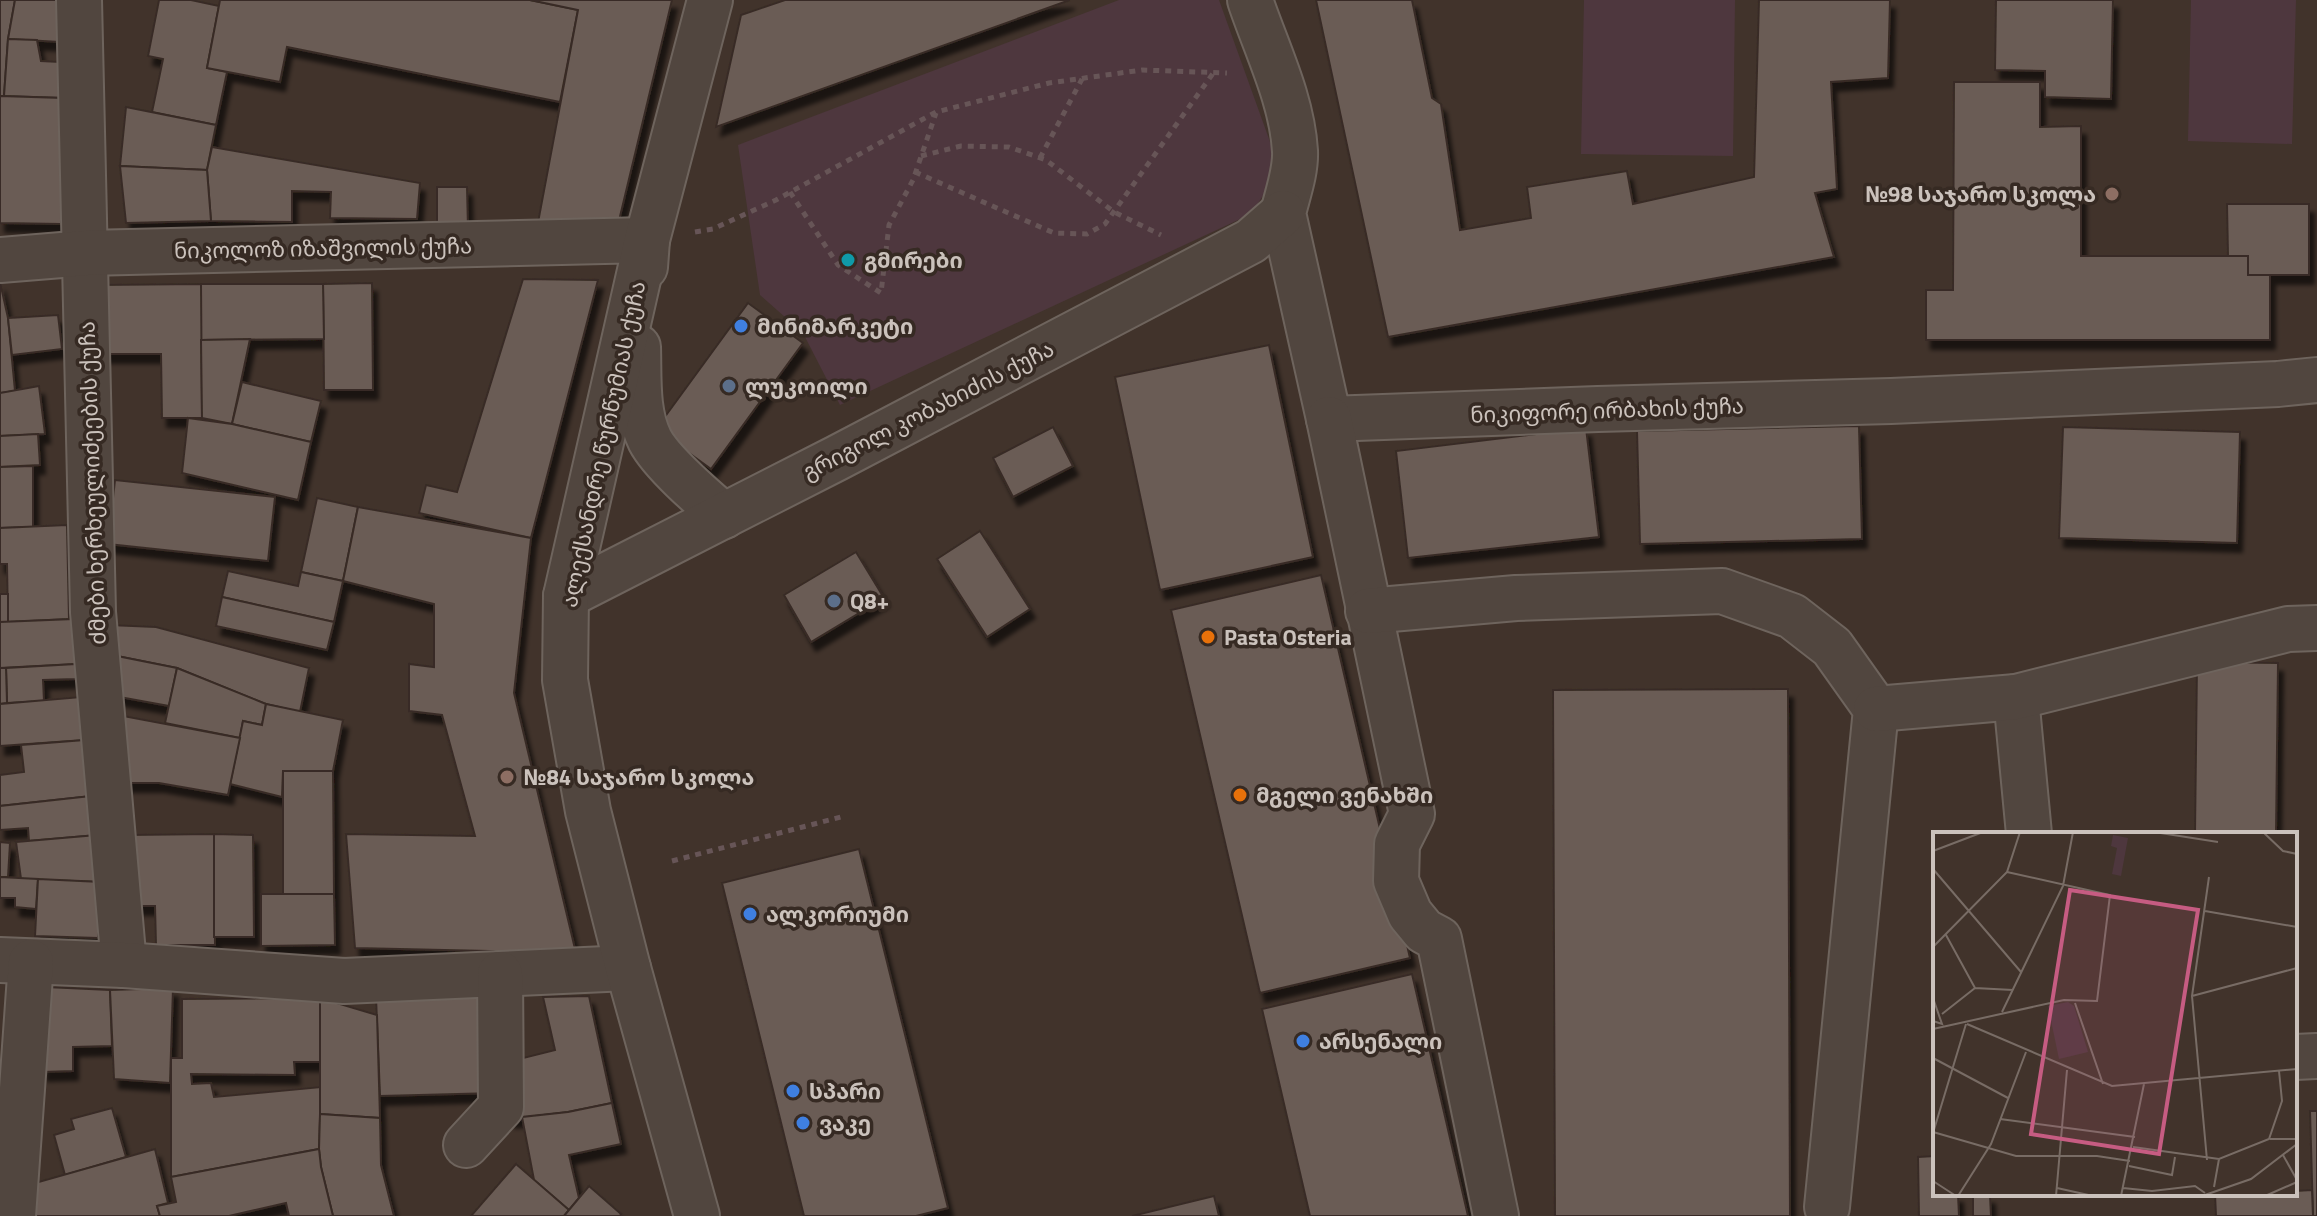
<svg xmlns="http://www.w3.org/2000/svg" width="2317" height="1216" font-family="'Titillium Web','Noto Sans Georgian',sans-serif">
	<style>
		.green { fill: #4e373e }
		.building { fill: #6b5c55; stroke: #382c25; stroke-width: 2; filter: url(#shadow) }
		.lines { fill: none; stroke-linecap: round; stroke-linejoin: round }
		.minor-casing { stroke: #6e645d; stroke-width: 48 }
		.path { stroke: #675557; stroke-width: 5; stroke-dasharray: 6 6; stroke-linecap: butt }
		.minor { stroke: #51463f; stroke-width: 44 }
		.education-dot { fill: #8d6e63; stroke: #362a23; stroke-width: 3 }
		.culture-dot { fill: #0f9aa8; stroke: #362a23; stroke-width: 3 }
		.shop-dot { fill: #3f7fe0; stroke: #362a23; stroke-width: 3 }
		.service-dot { fill: #5c6f8a; stroke: #362a23; stroke-width: 3 }
		.food-dot { fill: #e8710a; stroke: #362a23; stroke-width: 3 }
		.labels { text-anchor: middle; stroke-width: 7; stroke-linejoin: round; paint-order: stroke }
		.poi-label { font-size: 22px; font-weight: bold; fill: #cbc2bc; stroke: #362a23; text-anchor: start }
		.street-label { font-size: 22px; fill: #cbc2bc; stroke: #362a23 }
		.inset-road { fill: none; stroke: #786c65; stroke-width: 2 }
		.view { fill: #c65c82; fill-opacity: 0.15; stroke: #c65c82; stroke-width: 4 }
		.inset-edge { fill: none; stroke: #cbc2bc; stroke-width: 4 }
	</style>
	<defs>
		<filter id="shadow"><feDropShadow dx="5" dy="9" stdDeviation="2" flood-color="#0009"/></filter>
	</defs>
	<rect width="100%" height="100%" fill="#41332b"/>
	<!-- green -->
	<g class="green">
		<polygon points="1119,0 1219,0 1273,150 1268,188 1251,214 840,405 803,333 760,295 738,145"/>
		<polygon points="1584,0 1735,0 1733,156 1581,154"/>
		<polygon points="2191,0 2296,0 2292,144 2188,141"/>
	</g>
	<!-- building -->
	<g class="building">
		<polygon points="0,0 15,0 8,39 4,96 0,96"/>
		<polygon points="15,0 63,0 60,42 8,39"/>
		<polygon points="159,0 191,0 219,6 207,68 227,72 216,125 152,112 163,59 148,56"/>
		<polygon points="220,0 530,0 578,10 560,102 287,47 280,82 207,68"/>
		<polygon points="530,0 672,0 617,229 536,233 578,10"/>
		<polygon points="785,0 1070,0 716,127 741,15"/>
		<polygon points="1316,0 1412,0 1432,98 1441,104 1460,230 1531,218 1527,187 1627,171 1633,204 1754,177 1759,0 1890,0 1888,78 1831,82 1837,189 1815,193 1834,257 1388,337"/>
		<polygon points="1996,0 2113,0 2111,99 2045,97 2045,71 1995,70"/>
		<polygon points="8,39 37,40 41,61 61,62 63,98 4,96"/>
		<polygon points="1954,82 2040,82 2040,127 2081,126 2081,256 2248,256 2248,275 2270,275 2270,340 1926,340 1926,290 1953,290"/>
		<polygon points="0,96 63,98 61,224 0,223"/>
		<polygon points="126,107 216,125 207,170 120,166"/>
		<polygon points="212,147 420,183 417,219 330,218 331,192 292,191 292,222 211,221 207,170"/>
		<polygon points="120,166 207,170 211,221 126,223"/>
		<polygon points="437,187 467,187 468,229 437,229"/>
		<polygon points="2227,204 2309,204 2309,275 2248,275 2248,256 2228,256"/>
		<polygon points="523,279 598,280 531,538 419,513 426,485 457,492"/>
		<polygon points="0,282 8,318 15,391 0,393"/>
		<polygon points="372,283 373,390 324,390 323,284"/>
		<polygon points="201,284 323,284 324,339 201,340"/>
		<polygon points="201,284 202,418 162,418 161,354 98,354 97,285"/>
		<polygon points="748,303 803,343 711,469 656,429"/>
		<polygon points="58,315 62,349 12,355 8,318"/>
		<polygon points="250,339 232,424 202,418 201,340"/>
		<polygon points="1269,345 1313,557 1160,590 1115,377"/>
		<polygon points="242,382 321,401 311,442 232,424"/>
		<polygon points="39,386 45,434 0,436 0,393"/>
		<polygon points="188,418 232,424 311,442 298,500 182,473"/>
		<polygon points="1859,426 1862,539 1640,544 1637,431"/>
		<polygon points="1053,427 1073,466 1013,497 993,458"/>
		<polygon points="2063,427 2240,432 2237,543 2059,538"/>
		<polygon points="1586,428 1599,537 1408,558 1396,451"/>
		<polygon points="38,434 40,465 0,467 0,436"/>
		<polygon points="33,466 33,527 0,528 0,467"/>
		<polygon points="115,480 275,497 268,561 108,544"/>
		<polygon points="317,498 358,507 343,581 301,572"/>
		<polygon points="358,507 531,538 514,693 576,953 355,948 346,834 475,836 442,715 409,711 409,664 434,667 434,604 343,581"/>
		<polygon points="67,525 69,619 8,622 7,564 0,564 0,528"/>
		<polygon points="980,531 1030,609 987,637 937,559"/>
		<polygon points="856,552 884,598 811,642 784,595"/>
		<polygon points="228,571 298,586 301,572 343,581 334,622 222,597"/>
		<polygon points="1321,575 1410,958 1260,993 1171,610"/>
		<rect x="0" y="594" width="8" height="28"/>
		<polygon points="222,597 334,622 327,650 216,626"/>
		<polygon points="74,619 76,664 0,668 0,622"/>
		<polygon points="109,625 156,627 309,668 300,712 266,704 177,668 112,655"/>
		<polygon points="112,655 177,668 169,706 114,696"/>
		<polygon points="2197,662 2278,663 2276,834 2195,834"/>
		<polygon points="76,664 76,679 43,680 44,701 7,703 6,668"/>
		<polygon points="0,668 6,668 7,703 0,704"/>
		<polygon points="177,668 266,704 262,725 243,721 240,738 165,723"/>
		<polygon points="1788,689 1790,1216 1555,1216 1553,690"/>
		<polygon points="81,697 85,740 0,746 0,704"/>
		<polygon points="266,704 343,720 333,771 283,771 282,797 230,784 243,721 262,725"/>
		<polygon points="118,715 240,738 228,795 159,783 121,783"/>
		<polygon points="85,740 91,796 0,806 0,775 24,772 21,745"/>
		<polygon points="283,771 333,771 334,894 283,894"/>
		<polygon points="91,796 97,835 29,841 28,828 0,830 0,806"/>
		<polygon points="214,834 215,945 156,945 155,906 126,906 126,835"/>
		<polygon points="214,834 253,835 254,937 214,937"/>
		<polygon points="97,835 101,882 21,879 16,842"/>
		<polygon points="0,842 10,843 8,877 0,877"/>
		<polygon points="859,849 948,1208 916,1216 804,1216 722,883"/>
		<polygon points="0,877 38,879 36,909 15,907 15,898 0,898"/>
		<polygon points="38,879 101,882 98,938 35,936"/>
		<polygon points="261,894 334,894 335,945 261,946"/>
		<polygon points="1412,974 1468,1216 1310,1216 1262,1009"/>
		<polygon points="46,987 110,990 112,1046 73,1047 73,1071 42,1072"/>
		<polygon points="173,988 170,1083 114,1079 110,990"/>
		<polygon points="493,993 496,1093 380,1096 376,997"/>
		<polygon points="589,996 612,1103 568,1112 510,1119 503,1063 555,1050 543,997"/>
		<polygon points="320,998 321,1062 294,1062 295,1075 191,1074 192,1084 211,1083 214,1097 321,1087 319,1149 171,1177 171,1058 182,1058 182,999"/>
		<polygon points="320,998 377,1015 380,1118 320,1114"/>
		<polygon points="612,1103 621,1144 569,1155 579,1198 569,1210 534,1180 522,1117 568,1112"/>
		<polygon points="112,1108 126,1157 65,1175 54,1135 74,1129 71,1119"/>
		<polygon points="2310,1111 2317,1111 2317,1216 2313,1216"/>
		<polygon points="320,1114 380,1118 381,1165 394,1216 333,1216 321,1167 319,1149"/>
		<polygon points="155,1149 168,1203 157,1206 160,1216 36,1216 35,1183"/>
		<polygon points="319,1149 321,1167 333,1216 289,1216 286,1203 229,1216 160,1216 157,1206 176,1202 171,1177"/>
		<polygon points="1935,1156 1935,1194 1958,1194 1959,1216 1919,1216 1918,1157"/>
		<polygon points="516,1164 569,1210 564,1216 471,1216"/>
		<polygon points="589,1186 621,1214 620,1216 564,1216"/>
		<polygon points="2312,1190 2313,1216 2216,1216 2215,1194 2295,1194 2295,1191"/>
		<polygon points="1990,1195 1991,1216 1973,1216 1973,1196"/>
		<polygon points="1214,1196 1219,1216 1132,1216"/>
	</g>
	<g class="lines">
		<!-- minor casing -->
		<g class="minor-casing">
			<g id="minor">
				<polyline points="79,0 93,612 124,965"/>
				<path d="M1250,0C1266,48 1292,99 1295,151C1296,171 1288,193 1283,213L1329,419L1598,409L1891,401L2278,384L2317,380"/>
				<polyline points="0,260 86,253 647,240 645,267"/>
				<path d="M638,347C639,377 636,412 650,440C662,463 703,498 724,516"/>
				<polyline points="1329,419 1412,814 1397,844 1396,881 1410,914 1424,931 1439,939 1496,1216"/>
				<polyline points="566,596 837,458 1251,241 1283,213"/>
				<polyline points="1368,611 1516,598 1722,591 1792,616 1832,647 1876,709 1827,1207"/>
				<polyline points="2016,697 2029,834"/>
				<polyline points="1876,709 2016,697 2288,629 2317,628"/>
				<polyline points="0,960 124,965 344,981 628,968"/>
				<polyline points="2295,1057 2317,1056"/>
				<polyline points="466,1145 501,1107 500,974"/>
				<polyline points="13,1216 31,962"/>
				<polyline points="697,1216 628,968 588,811 565,680 566,596 647,240 710,0"/>
			</g>
		</g>
		<!-- path -->
		<g class="path">
			<polyline points="921,156 961,146 1009,147 1046,160 1114,212 1161,235"/>
			<polyline points="1040,158 1082,79"/>
			<polyline points="915,172 1054,233 1087,234 1105,224 1214,72"/>
			<polyline points="790,192 838,265 881,293 889,225 913,180 936,113"/>
			<polyline points="695,232 713,229 776,200 936,112 1049,83 1142,70 1227,73"/>
			<polyline points="672,861 841,817"/>
		</g>
		<!-- minor -->
		<use href="#minor" class="minor"/>
	</g>
	<!-- markers -->
	<g class="education-dot">
		<circle cx="2112" cy="194" r="8"/>
		<circle cx="507" cy="777" r="8"/>
	</g>
	<circle class="culture-dot" cx="848" cy="260" r="8"/>
	<g class="shop-dot">
		<circle cx="741" cy="326" r="8"/>
		<circle cx="750" cy="914" r="8"/>
		<circle cx="1303" cy="1041" r="8"/>
		<circle cx="793" cy="1091" r="8"/>
		<circle cx="803" cy="1123" r="8"/>
	</g>
	<g class="service-dot">
		<circle cx="729" cy="386" r="8"/>
		<circle cx="834" cy="601" r="8"/>
	</g>
	<g class="food-dot">
		<circle cx="1208" cy="637" r="8"/>
		<circle cx="1240" cy="795" r="8"/>
	</g>
	<g class="labels">
		<!-- poi labels -->
		<g class="poi-label">
			<text x="2096" y="202" text-anchor="end">№98 საჯარო სკოლა</text>
			<text x="864" y="268">გმირები</text>
			<text x="757" y="334">მინიმარკეტი</text>
			<text x="745" y="394">ლუკოილი</text>
			<text x="850" y="609">Q8+</text>
			<text x="1224" y="645">Pasta Osteria</text>
			<text x="523" y="785">№84 საჯარო სკოლა</text>
			<text x="1256" y="803">მგელი ვენახში</text>
			<text x="766" y="922">ალკორიუმი</text>
			<text x="1319" y="1049">არსენალი</text>
			<text x="809" y="1099">სპარი</text>
			<text x="819" y="1131">ვაკე</text>
		</g>
		<!-- street labels -->
		<g class="street-label">
			<text transform="translate(323 248) rotate(-1)" y="8">ნიკოლოზ იზაშვილის ქუჩა</text>
			<text transform="translate(928 410) rotate(-27)" y="8">გრიგოლ კობახიძის ქუჩა</text>
			<text transform="translate(1607 410) rotate(-2)" y="8">ნიკიფორე ირბახის ქუჩა</text>
			<text transform="translate(603 444) rotate(-78)" y="8">ალექსანდრე წურწუმიას ქუჩა</text>
			<text transform="translate(92 483) rotate(-92)" y="8">ძმები ხერხეულიძეების ქუჩა</text>
		</g>
	</g>
	<!-- overview -->
	<g transform="translate(1933 832)">
		<rect width="364" height="364" fill="#41332b"/>
		<path d="M180,3L195,6L188,44L179,42L184,16L178,14ZM135,170L141,174L155,220L126,227L115,174Z" fill="#4e373e"/>
		<path class="inset-road" d="M221,0L285,10M330,0L350,19L364,22M0,19L50,0M0,37L88,140M272,79L364,95M13,103L42,156L80,158M0,115L74,40L87,0M259,164L364,136M0,166L9,192L0,189M142,171L170,252M69,180L130,54L140,0M9,182L42,156M34,192L179,254L364,237M0,197L131,168L164,169L177,63L74,40M0,226L75,266M67,287L202,305M0,300L83,324H164L197,329M0,301L33,192M337,307H364M200,315L286,327L336,307L349,269L346,239M350,323L364,348M274,328L259,164L276,45M196,334L239,343L242,325M0,349L23,364M281,355L286,327M124,356L160,364M190,356L219,359L262,354L272,361M25,364L58,312L93,220M123,364L134,238M188,364L211,252M269,364L318,347L364,312M332,364L364,350"/>
		<path class="view" d="M137,58L265,78L226,322L98,302Z"/>
		<rect width="364" height="364" class="inset-edge"/>
	</g>
</svg>
